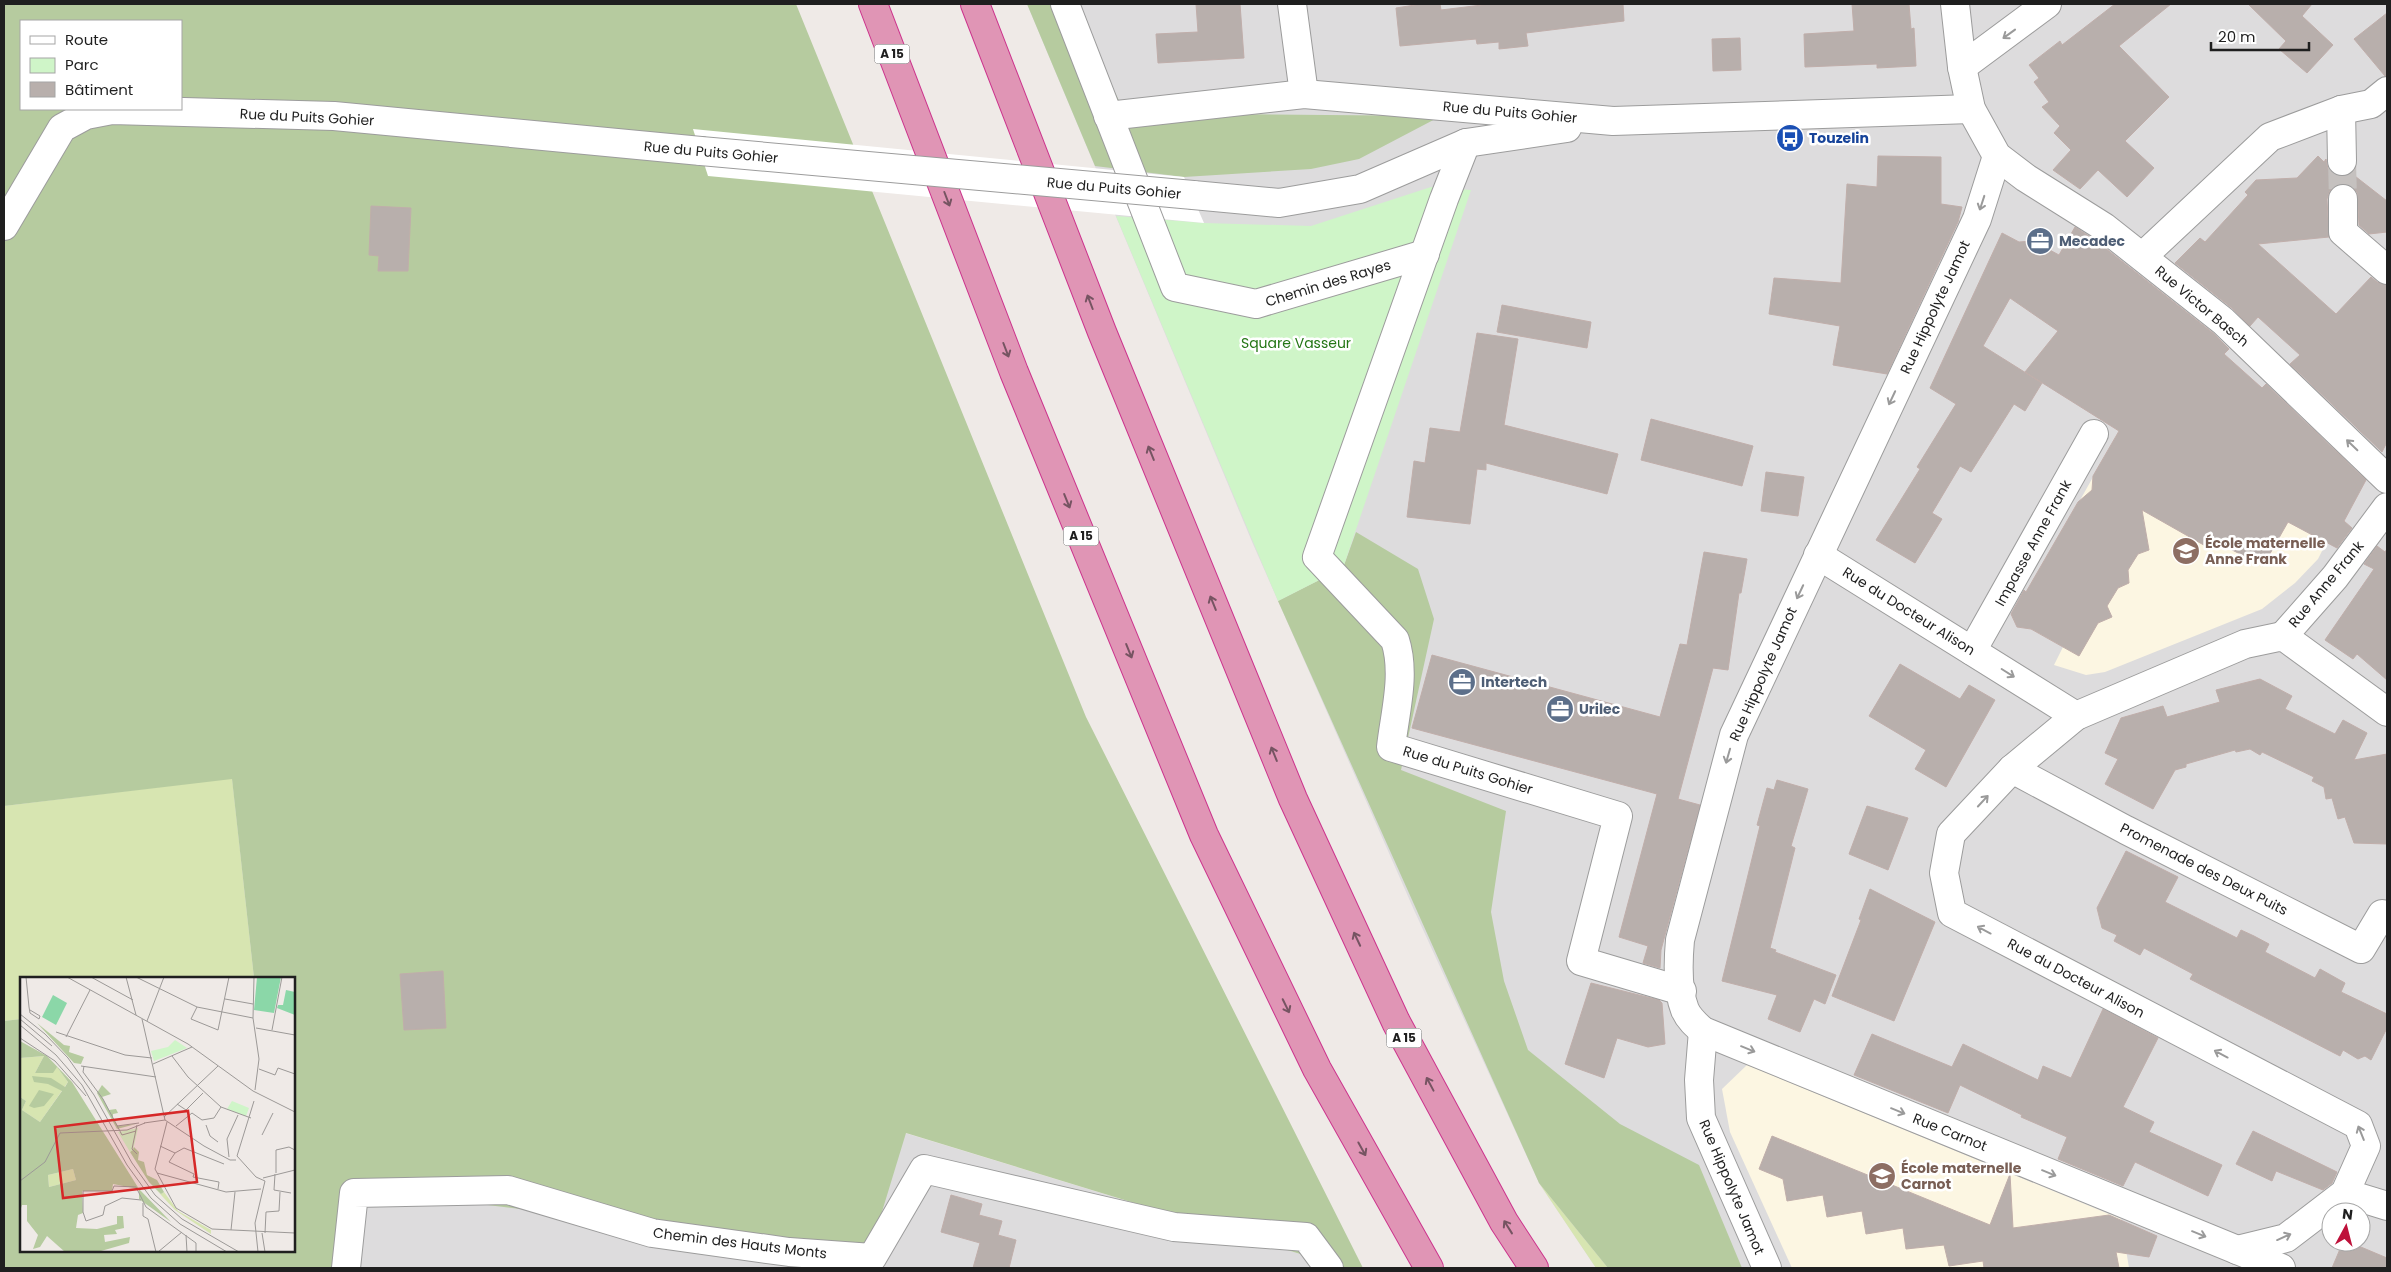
<svg xmlns="http://www.w3.org/2000/svg" width="2391" height="1272" font-family="Poppins,sans-serif">
	<style>
		.residential { fill: #dddcdd; fill-rule: evenodd }
		.education { fill: #fcf6e2 }
		.grass { fill: #d7e5b1 }
		.forest { fill: #b6cb9f; fill-rule: evenodd }
		.park { fill: #cff5c8 }
		.pier { fill: #fff }
		.building { fill: #b8afac; stroke: #c0aeaa }
		.lines { fill: none; stroke-linecap: round; stroke-linejoin: round }
		.minor-tunnel { stroke: #c5c1bf; stroke-width: 28; stroke-dasharray: 28 14; stroke-linecap: butt }
		.minor-casing { stroke: #9c9c9c; stroke-width: 30 }
		.highway-casing { stroke: #cc348d; stroke-width: 30 }
		.minor { stroke: #fff; stroke-width: 28 }
		.highway { stroke: #e095b5; stroke-width: 28 }
		.minor-bridge-casing { stroke: #9c9c9c; stroke-width: 30; stroke-linecap: butt }
		.minor-bridge { stroke: #fff; stroke-width: 28 }
		.oneway { stroke: #9a9a9a }
		.oneway2 { stroke: #765462 }
		.labels { text-anchor: middle; stroke-width: 5; stroke-linejoin: round; paint-order: stroke }
		.shield { fill: #fff; stroke: #626262; stroke-width: 1 }
		.shield-label { font-size: 12px; font-weight: bold; fill: #1f1f1f }
		.street-label { font-size: 14px; fill: #1f1f1f; stroke: #fff }
		.transit-label { font-size: 14px; font-weight: bold; fill: #164399; stroke: #fff; text-anchor: start }
		.service-label { font-size: 14px; font-weight: bold; fill: #4e5e75; stroke: #fff; text-anchor: start }
		.park-label { font-size: 14px; fill: #247615; stroke: #fff }
		.education-label { font-size: 14px; font-weight: bold; fill: #785e54; stroke: #fff; text-anchor: start }
		.inset-road { fill: none; stroke: #9c9997; stroke-width: 1 }
		.view { fill: #d62828; fill-opacity: 0.15; stroke: #d62828; stroke-width: 2.5 }
		.inset-edge { fill: none; stroke: #1f1f1f; stroke-width: 2.5 }
	</style>
	<rect width="100%" height="100%" fill="#efeae7"/>
	<!-- residential -->
	<g class="residential">
		<path d="M1027,4H2387V1268H1596L1539,1183L1414,910L1253,544ZM2331,1212H2361V1242H2331Z"/>
		<polygon points="905,1133 1346,1268 337,1268 347,1188"/>
	</g>
	<!-- education -->
	<g class="education">
		<polygon points="2119,431 2326,543 2318,559 2295,583 2262,609 2105,672 2086,675 2054,665 2063,647 2013,619"/>
		<polygon points="1747,1065 2121,1219 2129,1268 1792,1268 1730,1132 1722,1089"/>
	</g>
	<!-- grass -->
	<g class="grass">
		<polygon points="232,778 254,978 21,978 21,1019 4,1021 4,806"/>
		<polygon points="1539,1183 1608,1268 1596,1268"/>
	</g>
	<!-- forest -->
	<g class="forest">
		<path d="M4,4H796L1086,717L1363,1268H1346L906,1133L870,1251L347,1188L337,1268H4V1021L21,1019V1251H294V978H254L232,779L4,806ZM21,21H181V109H21Z"/>
		<polygon points="1027,4 1072,4 1125,113 1441,116 1359,159 1311,169 1184,177 1095,166"/>
		<polygon points="1356,532 1418,569 1434,619 1401,770 1506,811 1491,912 1504,981 1528,1050 1620,1124 1699,1165 1742,1268 1608,1268 1539,1183 1278,601 1343,568"/>
	</g>
	<!-- park -->
	<polygon class="park" points="1431,187 1471,190 1343,568 1278,601 1116,216 1204,223 1311,226"/>
	<!-- pier -->
	<polygon class="pier" points="693,129 1184,177 1204,223 708,176"/>
	<!-- building -->
	<g class="building">
		<polygon points="1196,4 1240,4 1244,58 1158,63 1156,34 1198,32"/>
		<polygon points="1421,4 1440,4 1441,10 1490,4 1623,4 1624,21 1526,33 1528,46 1499,49 1499,42 1477,44 1476,39 1400,46 1396,8"/>
		<polygon points="1852,4 1909,4 1911,29 1914,28 1916,66 1877,68 1877,64 1805,67 1804,34 1854,31"/>
		<polygon points="2115,4 2171,4 2119,46 2169,97 2125,141 2154,168 2127,197 2098,170 2080,189 2053,170 2071,150 2054,133 2060,126 2042,107 2049,102 2034,82 2039,78 2029,65 2060,41 2062,45"/>
		<polygon points="2248,4 2312,4 2302,16 2333,45 2307,73 2279,49 2286,41"/>
		<polygon points="2387,13 2387,76 2385,76 2354,39"/>
		<polygon points="1740,38 1741,70 1713,71 1712,39"/>
		<polygon points="1878,156 1941,157 1941,204 1962,207 1958,222 1887,374 1833,365 1840,326 1769,314 1774,278 1841,283 1847,184 1877,187"/>
		<polygon points="2318,156 2324,162 2326,159 2328,169 2334,174 2343,177 2351,173 2387,201 2387,232 2369,234 2359,225 2357,192 2350,185 2343,183 2336,185 2330,191 2327,199 2329,237 2258,244 2336,314 2371,277 2377,282 2387,285 2387,442 2382,452 2290,364 2300,355 2258,317 2250,326 2233,309 2175,263 2200,238 2205,242 2248,195 2245,192 2256,180 2297,178"/>
		<polygon points="371,206 411,208 408,271 378,271 379,256 369,255"/>
		<polygon points="2075,227 2095,240 2213,333 2229,349 2224,354 2262,388 2266,384 2366,480 2344,521 2352,528 2337,548 2288,522 2263,566 2213,540 2209,548 2142,510 2149,550 2138,554 2128,570 2129,583 2118,588 2107,606 2112,617 2098,623 2079,656 2031,629 2017,627 2011,614 2024,590 2026,592 2078,502 2092,490 2093,476 2119,431 2025,372 2058,331 2010,298 1983,346 2042,383 2025,411 2014,404 1971,472 1960,466 1932,513 1942,519 1915,563 1876,540 1920,469 1917,467 1956,404 1930,388 2002,233 2019,242 2033,241 2059,255"/>
		<polygon points="1502,305 1591,322 1587,348 1497,332"/>
		<polygon points="1477,333 1518,339 1504,425 1618,454 1607,494 1486,463 1486,470 1477,469 1470,524 1407,517 1414,461 1425,463 1430,428 1460,432"/>
		<polygon points="1651,419 1753,446 1742,486 1641,460"/>
		<polygon points="1766,472 1804,477 1798,516 1761,511"/>
		<polygon points="2377,546 2385,552 2387,549 2387,680 2357,654 2353,659 2325,640 2374,569 2364,564"/>
		<polygon points="1704,552 1747,559 1741,593 1739,593 1728,670 1713,668 1678,799 1700,805 1661,950 1660,968 1643,963 1648,946 1619,937 1657,794 1412,728 1432,655 1660,717 1680,644 1687,645"/>
		<polygon points="1900,664 1960,699 1969,685 1995,700 1946,787 1915,769 1926,750 1869,716"/>
		<polygon points="2260,679 2292,696 2285,709 2335,734 2343,720 2367,733 2354,760 2387,754 2387,844 2354,843 2345,817 2338,819 2332,798 2326,799 2324,787 2312,781 2314,777 2262,752 2260,755 2250,749 2236,752 2235,750 2186,764 2186,767 2175,770 2153,809 2105,784 2118,759 2105,753 2121,718 2163,706 2167,717 2220,702 2216,690"/>
		<polygon points="1777,780 1808,789 1791,846 1795,848 1770,948 1776,950 1775,952 1836,975 1825,1004 1814,999 1800,1032 1768,1019 1777,995 1722,981 1760,826 1757,825 1767,788 1774,790"/>
		<polygon points="1867,806 1908,818 1888,870 1849,854"/>
		<polygon points="2126,851 2178,877 2165,902 2237,938 2241,930 2254,936 2269,944 2265,952 2315,978 2320,969 2345,983 2341,992 2387,1014 2387,1028 2371,1060 2365,1056 2358,1059 2343,1050 2340,1056 2190,979 2193,974 2144,948 2140,955 2114,941 2117,935 2102,928 2097,908"/>
		<polygon points="1870,889 1935,922 1894,1021 1832,996 1861,920 1859,919"/>
		<polygon points="443,971 446,1028 404,1030 400,974"/>
		<polygon points="1591,983 1659,1000 1662,1003 1665,1044 1648,1047 1617,1038 1604,1078 1565,1064"/>
		<polygon points="2103,1009 2158,1038 2123,1107 2154,1122 2149,1132 2222,1165 2208,1196 2135,1162 2123,1186 2058,1159 2067,1137 2021,1117 2022,1115 1960,1085 1948,1113 1854,1075 1872,1034 1952,1067 1963,1044 2038,1080 2043,1066 2071,1078"/>
		<polygon points="2253,1131 2337,1172 2332,1183 2323,1190 2276,1171 2272,1181 2236,1164"/>
		<polygon points="1772,1136 1990,1225 2010,1174 2013,1228 2109,1215 2157,1236 2149,1257 2116,1252 2119,1268 1984,1268 1983,1261 1949,1266 1944,1245 1906,1249 1903,1228 1866,1234 1862,1211 1827,1217 1823,1195 1787,1201 1783,1179 1759,1169"/>
		<polygon points="951,1195 982,1204 979,1215 1002,1221 998,1235 1016,1240 1009,1268 973,1268 980,1243 941,1232"/>
		<polygon points="2343,1242 2349,1242 2387,1258 2387,1268 2332,1268"/>
	</g>
	<g class="lines">
		<!-- minor-tunnel -->
		<polyline class="minor-tunnel" points="2342,161 2343,199"/>
		<!-- minor casing -->
		<g class="minor-casing">
			<g id="minor">
				<polyline points="1065,4 1175,287 1256,304 1425,254"/>
				<polyline points="1292,4 1304,94"/>
				<polyline points="1955,4 1962,67 1971,109 1997,156 2026,178 2104,227 2223,321 2387,479"/>
				<polyline points="1962,67 2047,4"/>
				<polyline points="2341,110 2342,161"/>
				<polyline points="1108,116 1304,94 1613,121 1971,109"/>
				<path d="M1466,143L1444,199L1317,557L1395,640C1406,674 1395,712 1391,747L1618,816L1581,961L1682,991"/>
				<path d="M1997,156L1977,219L1734,735L1680,940C1678,962 1677,990 1685,1010C1689,1019 1696,1025 1703,1031L2281,1268"/>
				<polyline points="1193,195 1279,203 1360,189 1466,143 1567,128"/>
				<polyline points="2343,199 2343,232 2387,270"/>
				<polyline points="4,226 62,128 86,115 112,110 334,116 701,151"/>
				<polyline points="2143,256 2270,137 2341,110 2371,104 2387,91"/>
				<polyline points="1818,555 2076,716"/>
				<polyline points="2283,636 2335,577 2387,507"/>
				<polyline points="1972,651 2094,434"/>
				<polyline points="2012,769 2126,830 2361,949 2382,914"/>
				<polyline points="1703,1031 1699,1080 1701,1118 1767,1268"/>
				<polyline points="2345,1193 2387,1206"/>
				<polyline points="2237,1250 2286,1238 2345,1193 2366,1146 2358,1125 1952,913 1944,873 1951,834 2012,769 2076,716 2245,644 2283,636 2387,712"/>
				<polyline points="346,1268 354,1193 508,1190 652,1233 789,1252 872,1258 924,1169 1174,1227 1306,1237 1329,1268"/>
			</g>
		</g>
		<!-- highway casing -->
		<g class="highway-casing">
			<g id="highway">
				<polyline points="873,4 1014,372 1204,835 1317,1069 1429,1268"/>
				<polyline points="975,4 1102,332 1293,799 1396,1022 1504,1222 1534,1268"/>
			</g>
		</g>
		<!-- minor -->
		<use href="#minor" class="minor"/>
		<!-- highway -->
		<use href="#highway" class="highway"/>
		<!-- minor-bridge casing -->
		<g class="minor-bridge-casing">
			<polyline id="minor-bridge" points="701,151 1193,195"/>
		</g>
		<!-- minor-bridge -->
		<use href="#minor-bridge" class="minor-bridge"/>
	</g>
	<!-- one-way arrows -->
	<defs><path id="oneway-shaft" d="M-6 0H5M1.5-3L5.5 0L1.5 3" fill="none" stroke-width="1.6" stroke-linecap="round" stroke-linejoin="round" transform="scale(1.25)"/></defs>
	<g class="oneway">
		<use href="#oneway-shaft" transform="translate(2009 34) rotate(144)"/>
		<use href="#oneway-shaft" transform="translate(1982 203) rotate(108)"/>
		<use href="#oneway-shaft" transform="translate(1892 398) rotate(115)"/>
		<use href="#oneway-shaft" transform="translate(2352 445) rotate(-136)"/>
		<use href="#oneway-shaft" transform="translate(1800 592) rotate(115)"/>
		<use href="#oneway-shaft" transform="translate(2008 673) rotate(32)"/>
		<use href="#oneway-shaft" transform="translate(1728 756) rotate(106)"/>
		<use href="#oneway-shaft" transform="translate(1983 801) rotate(-47)"/>
		<use href="#oneway-shaft" transform="translate(1984 930) rotate(-152)"/>
		<use href="#oneway-shaft" transform="translate(1748 1049) rotate(22)"/>
		<use href="#oneway-shaft" transform="translate(2221 1054) rotate(-152)"/>
		<use href="#oneway-shaft" transform="translate(1898 1111) rotate(22)"/>
		<use href="#oneway-shaft" transform="translate(2361 1133) rotate(-112)"/>
		<use href="#oneway-shaft" transform="translate(2049 1173) rotate(22)"/>
		<use href="#oneway-shaft" transform="translate(2199 1234) rotate(22)"/>
		<use href="#oneway-shaft" transform="translate(2284 1237) rotate(-24)"/>
	</g>
	<g class="oneway2">
		<use href="#oneway-shaft" transform="translate(947 199) rotate(69)"/>
		<use href="#oneway-shaft" transform="translate(1090 302) rotate(-111)"/>
		<use href="#oneway-shaft" transform="translate(1006 350) rotate(69)"/>
		<use href="#oneway-shaft" transform="translate(1151 453) rotate(-112)"/>
		<use href="#oneway-shaft" transform="translate(1067 501) rotate(68)"/>
		<use href="#oneway-shaft" transform="translate(1213 603) rotate(-112)"/>
		<use href="#oneway-shaft" transform="translate(1129 651) rotate(68)"/>
		<use href="#oneway-shaft" transform="translate(1274 754) rotate(-112)"/>
		<use href="#oneway-shaft" transform="translate(1357 939) rotate(-115)"/>
		<use href="#oneway-shaft" transform="translate(1286 1006) rotate(64)"/>
		<use href="#oneway-shaft" transform="translate(1430 1084) rotate(-118)"/>
		<use href="#oneway-shaft" transform="translate(1362 1149) rotate(61)"/>
		<use href="#oneway-shaft" transform="translate(1508 1227) rotate(-122)"/>
	</g>
	<!-- icons -->
	<defs>
		<g id="bus-disc" transform="scale(1.4375)"><circle r="9.5" fill="#1a4fb4" stroke="#fff"/><path d="M-5-6H5V4H4V6H2V4H-2V6H-4V4H-5ZM-3.5-4V0h7V-4ZM-3.5 1.2v1.5H-2V1.2ZM2 1.2v1.5H3.5V1.2Z" fill="#fff"/></g>
		<g id="office-disc" transform="scale(1.4375)"><circle r="9.5" fill="#5c6f8a" stroke="#fff"/><path d="M-6-3h4V-5.5h4V-3h4V5H-6ZM-1-4.5V-3h2v-1.5ZM-6 0V1H6V0Z" fill="#fff"/></g>
		<g id="school-disc" transform="scale(1.4375)"><circle r="9.5" fill="#8d6e63" stroke="#fff"/><path d="M0-5L7-2L0 1L-7-2ZM-4 1L0 2.5L4 1V4Q0 6-4 4Z" fill="#fff"/></g>
	</defs>
	<g fill-rule="evenodd">
		<use href="#bus-disc" x="1790" y="138"/>
		<use href="#office-disc" x="2040" y="241"/>
		<use href="#school-disc" x="2186" y="551"/>
		<use href="#office-disc" x="1462" y="682"/>
		<use href="#office-disc" x="1560" y="709"/>
		<use href="#school-disc" x="1882" y="1176"/>
	</g>
	<g class="labels">
		<!-- shield labels -->
		<g class="shield">
			<rect x="874.5" y="44.5" width="35" height="19" rx="4"/>
			<rect x="1063.5" y="526.5" width="35" height="19" rx="4"/>
			<rect x="1386.5" y="1028.5" width="35" height="19" rx="4"/>
		</g>
		<g class="shield-label">
			<text x="892" y="58">A 15</text>
			<text x="1081" y="540">A 15</text>
			<text x="1404" y="1042">A 15</text>
		</g>
		<!-- street labels -->
		<g class="street-label">
			<text transform="translate(1510 112) rotate(5)" y="5">Rue du Puits Gohier</text>
			<text transform="translate(307 117) rotate(3)" y="5">Rue du Puits Gohier</text>
			<text transform="translate(711 152) rotate(5)" y="5">Rue du Puits Gohier</text>
			<text transform="translate(1114 188) rotate(5)" y="5">Rue du Puits Gohier</text>
			<text transform="translate(1328 283) rotate(-17)" y="5">Chemin des Rayes</text>
			<text transform="translate(2202 306) rotate(40)" y="5">Rue Victor Basch</text>
			<text transform="translate(1935 307) rotate(-65)" y="5">Rue Hippolyte Jamot</text>
			<text transform="translate(2033 543) rotate(-61)" y="5">Impasse Anne Frank</text>
			<text transform="translate(2326 584) rotate(-50)" y="5">Rue Anne Frank</text>
			<text transform="translate(1909 611) rotate(32)" y="5">Rue du Docteur Alison</text>
			<text transform="translate(1763 674) rotate(-66)" y="5">Rue Hippolyte Jamot</text>
			<text transform="translate(1468 770) rotate(17)" y="5">Rue du Puits Gohier</text>
			<text transform="translate(2204 869) rotate(27)" y="5">Promenade des Deux Puits</text>
			<text transform="translate(2076 978) rotate(28)" y="5">Rue du Docteur Alison</text>
			<text transform="translate(1950 1132) rotate(22)" y="5">Rue Carnot</text>
			<text transform="translate(1732 1187) rotate(67)" y="5">Rue Hippolyte Jamot</text>
			<text transform="translate(740 1243) rotate(7)" y="5">Chemin des Hauts Monts</text>
		</g>
		<!-- transit labels -->
		<g class="transit-label">
			<text x="1809" y="143">Touzelin</text>
		</g>
		<!-- service labels -->
		<g class="service-label">
			<text x="2059" y="246">Mecadec</text>
			<text x="1481" y="687">Intertech</text>
			<text x="1579" y="714">Urilec</text>
		</g>
		<!-- park labels -->
		<g class="park-label">
			<text x="1296" y="348">Square Vasseur</text>
		</g>
		<!-- education labels -->
		<g class="education-label">
			<text x="2205" y="548">École maternelle<tspan x="2205" dy="16">Anne Frank</tspan></text>
			<text x="1901" y="1173">École maternelle<tspan x="1901" dy="16">Carnot</tspan></text>
		</g>
	</g>
	<!-- overview -->
	<g transform="translate(20 977)">
		<rect width="275" height="275" fill="#efeae7"/>
		<path d="M24,79L15,96L37,90L48,105L20,145L2,133L6,124L0,120V81ZM53,192L56,203L29,210L28,198ZM129,205L141,217L144,215L158,234L191,253V257L155,233Z" fill="#d7e5b1"/>
		<path d="M17,46L44,68L50,69L49,75L64,80L61,87L54,86ZM0,64L27,79L52,105L119,212L151,245L119,222V212L93,207L92,214H62L63,236L58,238L56,251L77,252L97,247V239H103L104,251L95,253L97,257L84,258L85,265L110,260L109,266L81,274L45,275L27,259L20,270L13,272L18,258L7,244V228H2L0,234V120L6,124L2,133L20,145L42,114L28,107L14,105L12,99L31,101L45,110L48,105L37,90L33,96H15L24,79L0,81ZM53,192L56,203L29,210L28,198ZM82,108L91,117L82,120L89,133L96,132L98,136L93,137V141L98,149L116,147L97,152L77,116ZM19,113L34,117L24,129L14,131L9,129ZM114,170L119,175L118,183L124,185L127,198L137,203L144,215L141,217L129,205L110,175Z" fill="#b6cb9f" fill-rule="evenodd"/>
		<path d="M155,63L167,71L134,84L131,74L148,70ZM212,124L229,131L226,139L207,132ZM118,151L113,173L110,175L98,155Z" fill="#cff5c8"/>
		<path d="M237,0H261L254,36L234,33ZM266,13L275,15V38L257,31L258,28H263ZM33,18L47,26L36,48L22,40Z" fill="#8bd7a8"/>
		<path class="inset-road" d="M6,0L9,30L10,36L19,42L20,39L10,33M47,0L168,67L233,114L275,135M71,0L113,23M106,0L116,38M116,0L177,30L233,41M234,0L233,41L239,82L235,113M205,22L233,27M177,30L171,42L198,53L209,0M0,37L25,57L48,81L74,118L112,186L135,218L162,242L219,275M0,42L32,69M122,42L145,143L184,169L210,183H216M127,44L144,0M0,48L36,78L62,108L107,188L131,221L160,247L207,275M236,51L275,58M252,53L262,0M36,55L105,78L132,81M46,60L70,13M0,61L35,84L66,119M152,79L168,100L201,130L231,141M133,87L172,70M61,89L136,100M64,89L63,95L83,122L102,158L116,154M239,92L255,98L258,91L275,97M234,124L217,179L236,200L245,204L235,246L238,275M157,127L166,133L183,116M144,140L198,89M147,145L135,192L156,231L192,252L275,256M124,146L145,143M186,148L190,159L198,165M97,149L119,146M156,149L172,136L182,143L194,141L201,130M242,158L253,136M140,169L155,176M117,177L112,172L117,148M209,180L207,162L218,138M137,196L206,215L241,212M256,196V173L269,170L275,173M255,197L254,213L271,216M173,200L174,197L149,185L155,176L164,171L204,187M173,200L199,205L198,212M243,201L275,193M0,204L25,185L40,156L107,153L125,146M121,223L102,221L85,229L83,238L66,244L63,235V214H92L94,209L116,210L126,230L176,266V275M123,226V239L128,242L136,275M211,253L215,215M242,256L245,275M245,256L246,235L259,234L260,215M166,258L167,275M138,275L162,255"/>
		<path class="view" d="M168,134L177,205L43,221L35,150Z"/>
		<rect width="275" height="275" class="inset-edge"/>
	</g>
	<!-- border -->
	<rect width="2391" height="1272" fill="none" stroke="#1f1f1f" stroke-width="10"/>
	<!-- legend -->
	<rect x="20" y="20" width="162" height="90" fill="#ffffff" stroke="#a5a5a5"/>
	<rect x="30" y="36" width="25" height="8" fill="#ffffff" stroke="#a5a5a5"/>
	<text x="65" y="45" font-size="15" fill="#1f1f1f">Route</text>
	<rect x="30" y="58" width="25" height="15" fill="#cff5c8" stroke="#a5a5a5"/>
	<text x="65" y="70" font-size="15" fill="#1f1f1f">Parc</text>
	<rect x="30" y="82" width="25" height="15" fill="#b8afac" stroke="#a5a5a5"/>
	<text x="65" y="95" font-size="15" fill="#1f1f1f">Bâtiment</text>
	<!-- north arrow -->
	<g transform="translate(2346 1227) rotate(7)"><circle r="24" fill="#ffffff" stroke="#a5a5a5"/>
	<path d="M0-4L9 19L0 12L-9 19Z" fill="#be113a"/>
	<text y="-8" font-size="14" font-weight="bold" text-anchor="middle" fill="#1f1f1f">N</text>
	</g>
	<!-- scale -->
	<path d="M2211 42v8h98v-8" fill="none" stroke="#1f1f1f" stroke-width="2.5"/>
	<text x="2218" y="42" font-size="15" fill="#1f1f1f" stroke="#ffffff" stroke-width="4" paint-order="stroke">20 m</text>
</svg>
